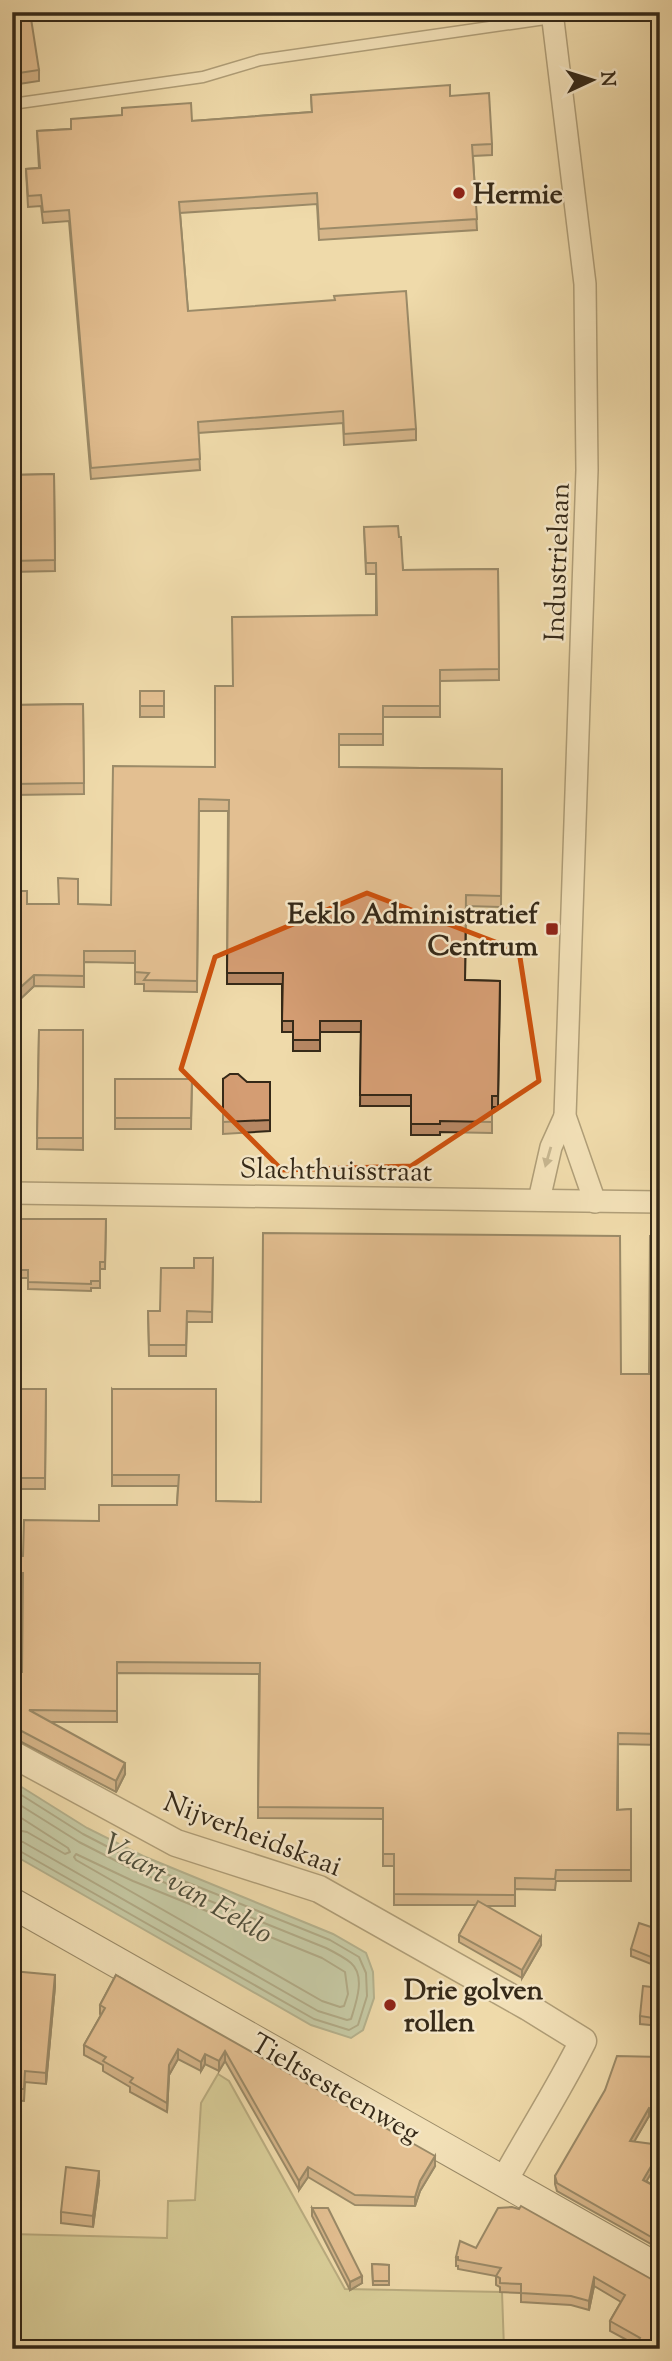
<svg xmlns="http://www.w3.org/2000/svg" width="672" height="2361" font-family="'Sorts Mill Goudy',serif">
	<style>
		.green { fill: #bebe85; stroke: #7a744e; stroke-width: 2 }
		.water { fill: #9abba5; stroke: #72816d; stroke-width: 2 }
		.lines { fill: none; stroke-linecap: round; stroke-linejoin: round }
		.shore { stroke: #68725e; stroke-width: 2 }
		.service-casing { stroke: #64553c; stroke-width: 13 }
		.minor-casing { stroke: #64553c; stroke-width: 24 }
		.tertiary-casing { stroke: #64553c; stroke-width: 29 }
		.secondary-casing { stroke: #352918; stroke-width: 32 }
		.service { stroke: #f5e7c8; stroke-width: 10 }
		.minor { stroke: #f5e7c8; stroke-width: 21 }
		.tertiary { stroke: #f5e7c8; stroke-width: 26 }
		.secondary { stroke: #f5e7c8; stroke-width: 30 }
		.wall { fill: #b68763; stroke: #352918; stroke-width: 2 }
		.shaded-wall { fill: #946e50; stroke: #352918; stroke-width: 2 }
		.building { fill: #d49d73; stroke: #352918; stroke-width: 2 }
		.oneway { fill: #958870 }
		.marked { fill: none; stroke: #cd520e; stroke-width: 5; stroke-linejoin: round }
		.poi-dot { fill: #8f2418; stroke: #f5e7c8; stroke-width: 2.5 }
		.labels { text-anchor: middle; stroke-width: 5; stroke-linejoin: round; paint-order: stroke }
		.poi-label { font-size: 28px; font-weight: bold; fill: #352918; stroke: #f5e7c8; text-anchor: start }
		.street-label { font-size: 28px; fill: #352918; stroke: #f5e7c8 }
		.water-label { font-size: 30px; font-style: italic; fill: #4e4e3b; stroke: #f5e7c8 }
	</style>
	<rect width="100%" height="100%" fill="#efdaaa"/>
	<filter id="stains"><feTurbulence type="fractalNoise" baseFrequency=".00286" numOctaves="4"/><feColorMatrix values="0 0 0 0 .2 0 0 0 0 .09 0 0 0 0 .02 0 0 0 .5 -.17"/></filter>
	<radialGradient id="worn" r=".72"><stop offset=".6" stop-color="#630" stop-opacity="0"/><stop offset="1" stop-color="#630" stop-opacity=".3"/></radialGradient>
	<!-- green -->
	<polygon class="green" points="218,2074 229,2081 345,2289 502,2292 504,2349 12,2349 12,2234 167,2238 168,2201 195,2200 201,2103"/>
	<!-- water -->
	<polygon class="water" points="12,1781 87,1828 143,1856 333,1934 366,1953 373,1972 374,1998 363,2030 351,2038 311,2025 12,1854"/>
	<g class="lines">
		<!-- shore -->
		<g class="shore">
			<polyline points="12,1789 83,1834 139,1863 330,1940 359,1957 366,1973 367,1996 358,2025 349,2030 314,2019 18,1850 12,1849"/>
			<path d="M12,1800L79,1842L136,1871L326,1948C334,1952 344,1957 351,1963C366,1976 356,2003 351,2019L347,2020L318,2011L23,1842L12,1840"/>
			<polyline points="12,1812 68,1848 70,1852 65,1854 27,1832 12,1829"/>
			<polygon points="76,1854 133,1881 322,1958 345,1972 348,1994 344,2006 340,2007 322,2001 76,1860 74,1857"/>
		</g>
		<!-- service casing -->
		<g class="service-casing">
			<polyline id="service" points="12,104 203,77 260,60 552,18"/>
		</g>
		<!-- minor casing -->
		<g class="minor-casing">
			<g id="minor">
				<polyline points="552,12 585,284 587,470 565,1116 595,1202"/>
				<polyline points="12,1193 660,1202"/>
				<polyline points="539,1200 551,1147 565,1116"/>
			</g>
		</g>
		<!-- tertiary casing -->
		<g class="tertiary-casing">
			<path id="tertiary" d="M12,1754L176,1843L319,1889L528,2007L583,2041C559,2089 530,2134 504,2181"/>
		</g>
		<!-- secondary casing -->
		<g class="secondary-casing">
			<polyline id="secondary" points="12,1903 660,2270"/>
		</g>
		<!-- service -->
		<use href="#service" class="service"/>
		<!-- minor -->
		<use href="#minor" class="minor"/>
		<!-- tertiary -->
		<use href="#tertiary" class="tertiary"/>
		<!-- secondary -->
		<use href="#secondary" class="secondary"/>
	</g>
	<!-- wall -->
	<g class="wall">
		<polygon points="12,12 39,70 39,81 12,85"/>
		<polygon points="311,95 450,96 492,144 492,155 473,156 477,230 319,240 317,204 180,213 188,311 416,429 416,440 344,445 343,423 198,433 200,470 91,479 69,221 43,223 41,206 28,207 26,169 39,168 37,131 71,129 71,119 192,121 312,112"/>
		<polygon points="660,222 660,276 659,276 655,223"/>
		<polygon points="54,474 55,571 12,572 12,475"/>
		<polygon points="364,527 399,537 403,570 498,569 499,680 440,681 440,717 383,717 383,745 339,745 339,767 502,769 501,907 466,906 465,980 500,981 498,1107 492,1107 492,1133 440,1132 440,1135 411,1135 411,1106 360,1106 361,1032 320,1032 320,1051 293,1051 293,1032 282,1032 282,984 227,984 228,811 199,811 197,992 144,991 144,984 135,984 135,963 84,962 84,987 34,986 12,1007 12,891 27,904 111,905 215,767 233,686 376,615 376,574 366,574"/>
		<rect x="140" y="691" width="24" height="26"/>
		<polygon points="83,704 84,794 12,795 12,705"/>
		<polygon points="657,986 660,986 660,1181 656,1181"/>
		<polygon points="39,1030 83,1030 83,1150 37,1149"/>
		<polygon points="115,1079 192,1079 191,1129 115,1129"/>
		<polygon points="223,1079 247,1082 270,1082 270,1131 223,1134"/>
		<polygon points="12,1219 106,1219 105,1269 100,1269 100,1288 91,1288 91,1291 28,1289 28,1278 12,1278"/>
		<polygon points="660,1236 660,1745 618,1744 618,1810 631,1809 631,1881 556,1881 555,1890 515,1889 515,1906 486,1906 541,1945 522,1978 459,1942 459,1935 476,1905 394,1905 394,1866 383,1866 383,1819 258,1818 259,1674 117,1673 117,1722 49,1722 125,1774 116,1792 12,1737 12,1725 14,1721 12,1721 12,1672 22,1672 23,1584 12,1584 12,1556 23,1556 99,1521 177,1505 178,1486 112,1486 112,1389 216,1501 261,1502 621,1374 649,1374"/>
		<polygon points="213,1258 212,1322 187,1322 186,1356 149,1356 148,1311 160,1311 194,1268"/>
		<polygon points="12,1389 46,1389 45,1489 12,1489"/>
		<polygon points="660,1930 660,1939 651,1964 631,1956 631,1949"/>
		<polygon points="12,1971 55,1986 46,2084 25,2082 24,2101 12,2100"/>
		<polygon points="116,1975 435,2166 420,2191 415,2206 355,2205 308,2177 299,2190 225,2061 219,2071 205,2064 201,2071 178,2059 169,2075 167,2112 130,2092 130,2087 103,2071 103,2065 84,2055 84,2045 101,2015 100,2014 100,2005"/>
		<polygon points="660,1988 660,2026 640,2024 640,2016"/>
		<polygon points="660,2057 657,2119 649,2116 634,2141 646,2181 660,2189 660,2249 557,2191 555,2184 555,2176"/>
		<polygon points="99,2182 93,2227 61,2223 61,2212"/>
		<polygon points="312,2208 362,2283 350,2290 312,2216"/>
		<polygon points="476,2248 660,2284 660,2349 636,2345 610,2331 610,2321 621,2302 594,2286 589,2310 571,2305 521,2302 521,2293 500,2292 500,2287 496,2285 496,2276 458,2269 458,2266 456,2266 456,2257"/>
		<polygon points="372,2264 389,2265 389,2285 373,2285"/>
	</g>
	<!-- shaded-wall -->
	<g class="shaded-wall">
		<polygon points="34,975 34,986 12,1007 12,995"/>
		<polygon points="125,1763 125,1774 116,1792 116,1781"/>
		<polygon points="660,1931 660,1939 651,1964 651,1957"/>
		<polygon points="541,1937 541,1945 522,1978 522,1970"/>
		<polygon points="55,1975 55,1986 46,2084 46,2073"/>
		<polygon points="178,2049 178,2059 169,2075 167,2112 169,2065"/>
		<polygon points="225,2051 225,2061 219,2071 219,2061"/>
		<polygon points="205,2054 205,2064 201,2071 201,2062"/>
		<polygon points="660,2104 660,2112 657,2119 657,2111"/>
		<polygon points="649,2108 649,2116 630,2149 630,2141"/>
		<polygon points="660,2151 660,2159 643,2187 643,2180"/>
		<polygon points="435,2156 435,2166 420,2191 415,2206 415,2197 420,2181"/>
		<polygon points="308,2167 308,2177 299,2190 299,2181"/>
		<polygon points="99,2171 99,2182 93,2227 93,2216"/>
		<polygon points="362,2276 362,2283 350,2290 350,2282"/>
		<polygon points="594,2277 594,2286 589,2310 589,2301"/>
	</g>
	<!-- building -->
	<g class="building">
		<polygon points="12,12 30,12 39,70 12,74"/>
		<polygon points="450,85 450,96 489,93 492,144 472,145 477,219 319,229 317,193 179,202 188,311 335,300 334,296 406,291 416,429 344,434 343,411 198,422 200,459 91,468 69,210 43,212 41,195 28,196 26,169 40,168 37,131 71,129 71,119 122,115 122,108 191,103 192,121 312,112 311,95"/>
		<polygon points="660,222 660,265 659,265 655,223"/>
		<polygon points="54,474 55,560 12,561 12,475"/>
		<polygon points="398,526 399,537 401,537 403,570 498,569 499,669 440,670 440,706 383,706 383,734 339,734 339,767 502,769 501,896 466,895 465,980 500,981 498,1096 492,1096 492,1122 440,1121 440,1124 411,1124 411,1095 360,1095 361,1021 320,1021 320,1040 293,1040 293,1021 282,1021 283,973 227,973 229,800 199,799 197,981 144,980 149,973 135,972 135,951 84,951 84,976 34,975 12,995 12,891 27,891 27,904 59,904 58,878 78,879 78,904 111,905 113,766 215,767 215,686 233,686 232,617 377,615 376,563 366,563 364,527"/>
		<rect x="140" y="691" width="24" height="15"/>
		<polygon points="83,704 84,783 12,784 12,705"/>
		<polygon points="657,986 660,986 660,1173 656,1173"/>
		<polygon points="39,1030 83,1030 83,1138 37,1138"/>
		<polygon points="230,1074 238,1074 247,1082 270,1082 270,1120 223,1122 223,1079"/>
		<polygon points="115,1079 192,1079 191,1118 115,1118"/>
		<polygon points="12,1219 106,1219 105,1262 100,1262 100,1281 91,1281 91,1284 28,1282 28,1270 12,1270"/>
		<polygon points="263,1233 620,1236 621,1374 649,1374 650,1236 660,1236 660,1734 618,1733 617,1810 631,1809 631,1870 556,1870 555,1879 515,1878 515,1895 394,1894 394,1854 383,1854 383,1808 258,1807 260,1663 117,1662 117,1711 29,1710 125,1763 116,1781 12,1726 20,1710 12,1710 12,1672 22,1672 23,1573 12,1573 12,1556 23,1556 24,1520 99,1521 99,1505 177,1505 179,1475 112,1475 112,1389 216,1389 216,1501 261,1502"/>
		<polygon points="194,1258 213,1258 212,1312 187,1311 186,1345 149,1345 148,1311 160,1311 161,1268 194,1268"/>
		<polygon points="12,1389 46,1389 45,1478 12,1478"/>
		<polygon points="478,1901 541,1937 522,1970 459,1935"/>
		<polygon points="639,1923 660,1930 651,1957 631,1949"/>
		<polygon points="12,1971 55,1975 46,2073 25,2071 24,2089 12,2089"/>
		<polygon points="116,1975 435,2156 420,2181 415,2197 355,2195 308,2167 299,2181 225,2051 219,2061 205,2054 201,2062 178,2049 169,2065 167,2103 130,2082 133,2078 103,2061 106,2057 84,2045 105,2008 100,2005"/>
		<polygon points="643,1986 660,1988 660,2019 640,2016"/>
		<polygon points="617,2056 660,2057 660,2104 657,2111 649,2108 630,2141 660,2145 660,2151 643,2180 660,2189 660,2242 557,2183 555,2176 605,2090"/>
		<polygon points="66,2167 99,2171 93,2216 61,2212"/>
		<polygon points="521,2206 660,2284 660,2349 634,2349 640,2338 610,2321 625,2295 594,2277 589,2301 571,2296 521,2293 521,2284 500,2283 500,2278 496,2276 501,2268 458,2260 458,2257 456,2257 460,2241 476,2248 498,2208 512,2207 519,2209"/>
		<polygon points="312,2208 328,2208 362,2276 350,2282"/>
		<polygon points="372,2264 389,2265 389,2281 373,2281"/>
	</g>
	<!-- one-way arrows -->
	<defs><path id="oneway-solid" d="M-6-.8H1V-3.2L6.5 0L1 3.2V.8H-6Z" transform="scale(1.75)"/></defs>
	<use class="oneway" href="#oneway-solid" transform="translate(548 1157) rotate(106)"/>
	<!-- marked area -->
	<path d="M0 0H672V2361H0ZM367,893L519,951L539,1081L411,1166L282,1170L181,1069L215,957Z" fill="#efdaaa" fill-opacity=".55" fill-rule="evenodd"/>
	<path class="marked" d="M367,893L519,951L539,1081L411,1166L282,1170L181,1069L215,957Z"/>
	<!-- markers -->
	<g class="poi-dot">
		<circle cx="459" cy="193" r="7"/>
		<rect x="545" y="922" width="14" height="14" rx="3.5"/>
		<circle cx="390" cy="2005" r="7"/>
	</g>
	<g class="labels">
		<!-- poi labels -->
		<g class="poi-label">
			<text x="473" y="203">Hermie</text>
			<text x="538" y="923" text-anchor="end">Eeklo Administratief<tspan x="538" dy="32">Centrum</tspan></text>
			<text x="404" y="1999">Drie golven<tspan x="404" dy="32">rollen</tspan></text>
		</g>
		<!-- street labels -->
		<g class="street-label">
			<text transform="translate(556 562) rotate(-88)" y="10">Industrielaan</text>
			<text transform="translate(336 1169) rotate(1)" y="10">Slachthuisstraat</text>
			<text transform="translate(253 1833) rotate(21)" y="10">Nijverheidskaai</text>
			<text transform="translate(336 2087) rotate(30)" y="10">Tieltsesteenweg</text>
		</g>
		<!-- water labels -->
		<g class="water-label">
			<text transform="translate(188 1888) rotate(30)" y="10">Vaart van Eeklo</text>
		</g>
	</g>
	<!-- margin -->
	<rect width="672" height="2361" fill="none" stroke="#efdaaa" stroke-width="42"/>
	<rect x="14" y="14" width="644" height="2333" fill="none" stroke="#352918" stroke-width="3.5"/>
	<rect x="21" y="21" width="630" height="2319" fill="none" stroke="#352918" stroke-width="2"/>
	<!-- north arrow -->
	<g transform="translate(592 80) rotate(86)" stroke="#f5e7c8" stroke-width="5" paint-order="stroke">
	<path d="M0-5L12 26L0 18L-12 26Z" fill="#352918"/>
	<text y="-10" font-size="19" font-weight="bold" text-anchor="middle" fill="#352918">N</text>
	</g>
	<rect width="100%" height="100%" filter="url(#stains)"/>
	<rect width="100%" height="100%" fill="url(#worn)"/>
</svg>
